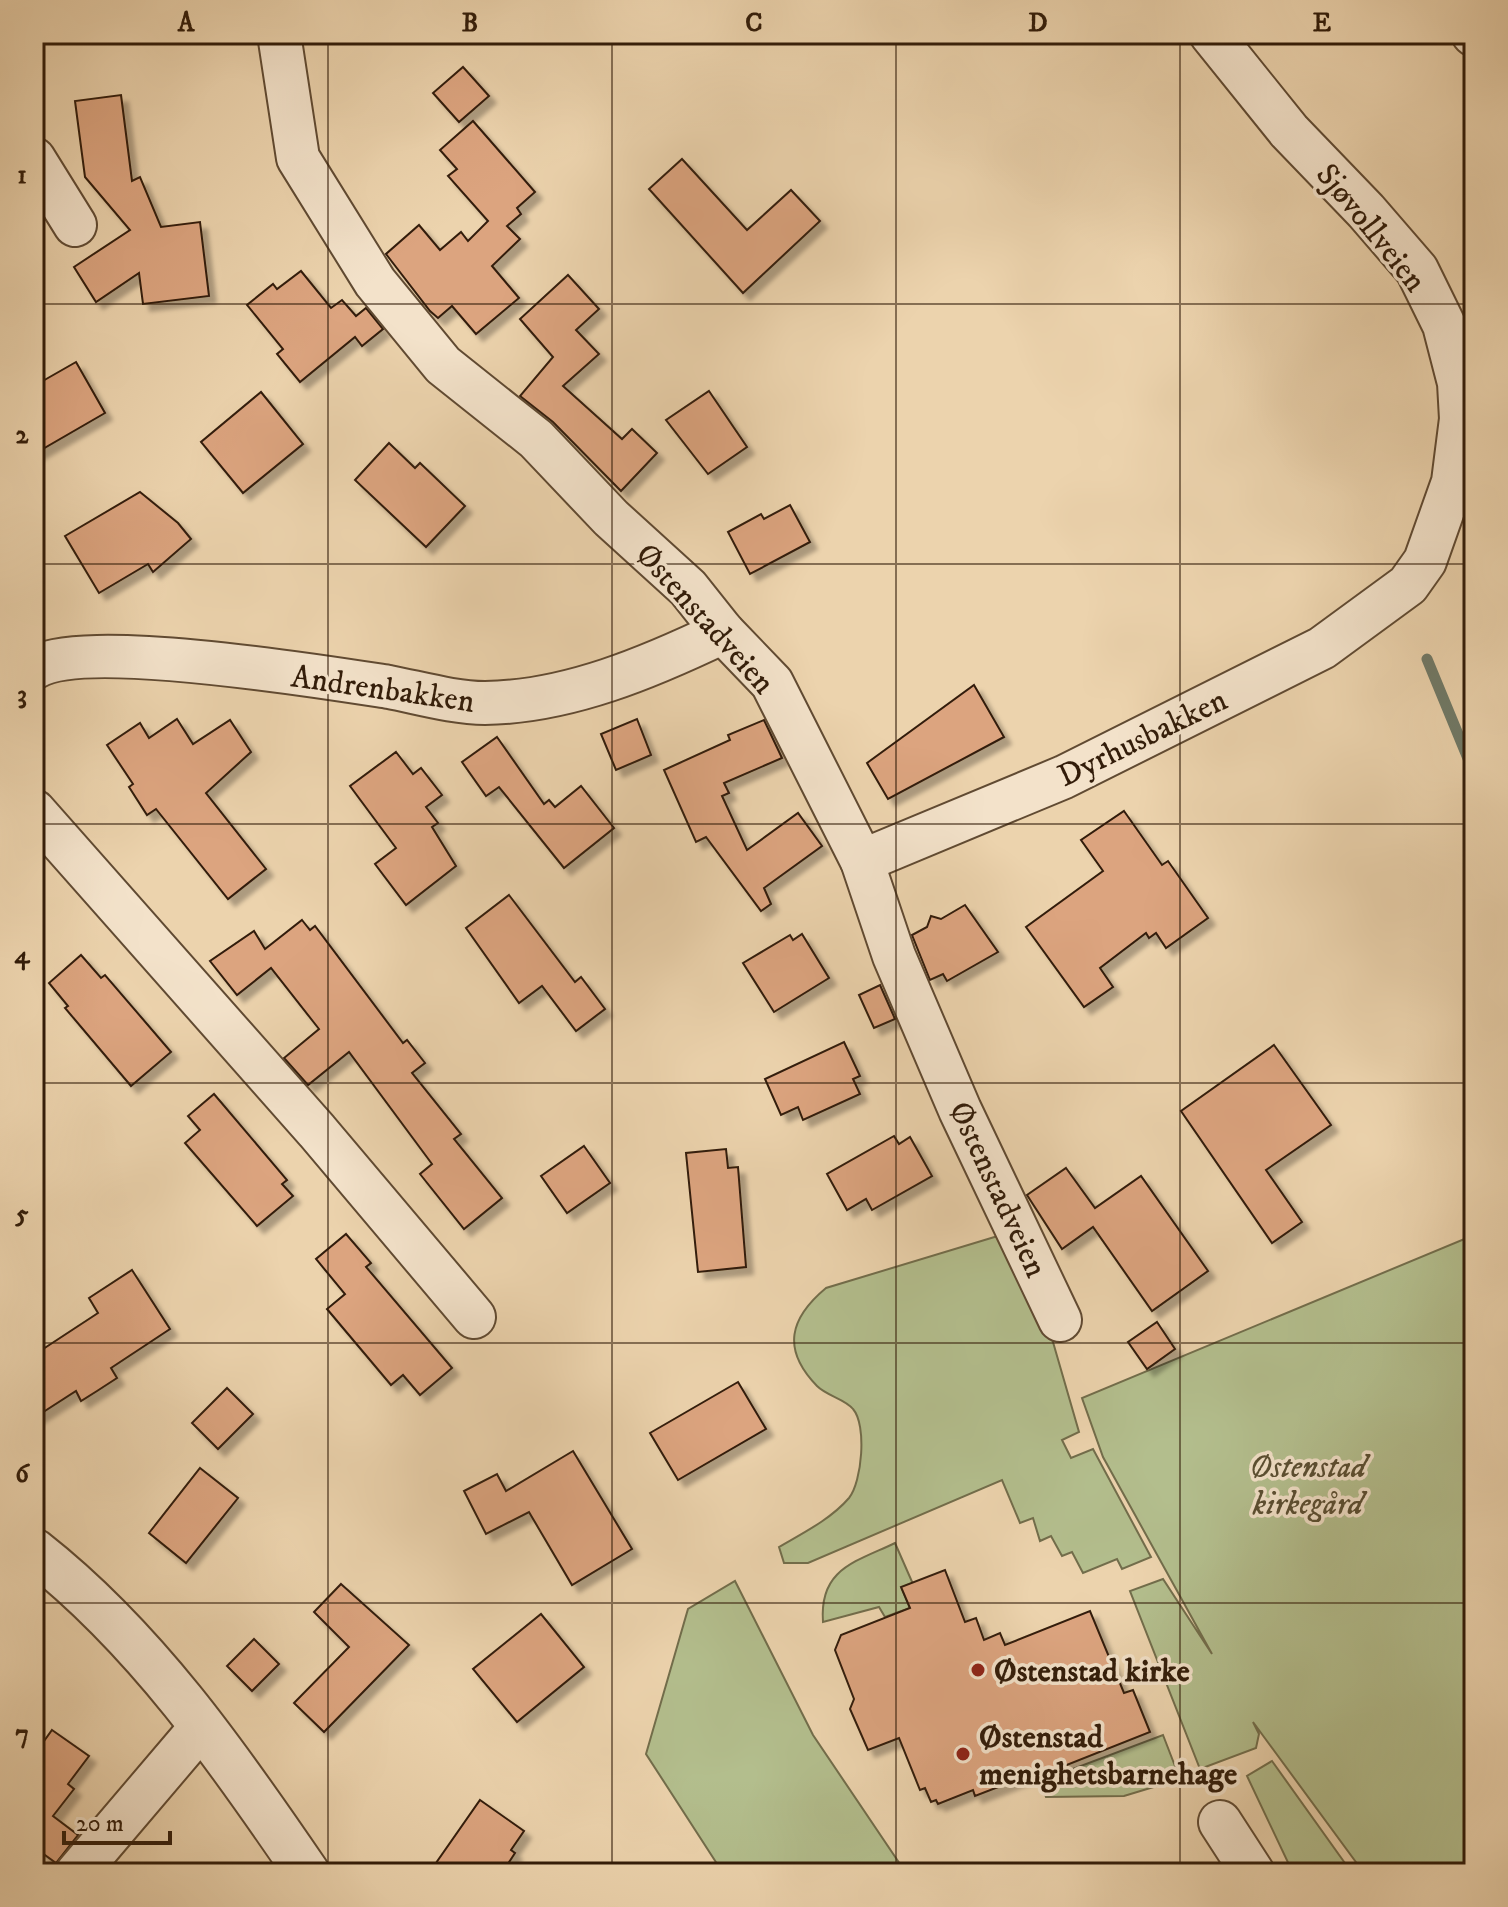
<svg xmlns="http://www.w3.org/2000/svg" width="1508" height="1907" font-family="'IM FELL DW Pica',serif">
	<style>
		.green { fill: #b3be8d; stroke: #726d4b; stroke-width: 2 }
		.lines { fill: none; stroke-linecap: round; stroke-linejoin: round }
		.stream { stroke: #707a68; stroke-width: 11 }
		.building { fill: #dca47f; stroke: #321c09; stroke-width: 2; filter: url(#shadow) }
		.minor-casing { stroke: #604a32; stroke-width: 46 }
		.tertiary-casing { stroke: #604a32; stroke-width: 48 }
		.minor { stroke: #f3e2ca; stroke-width: 42 }
		.tertiary { stroke: #f3e2ca; stroke-width: 44 }
		.grid { fill: none; stroke: #321c09; stroke-width: 2; stroke-opacity: 0.55 }
		.poi-dot { fill: #8f2418; stroke: #f3e2ca; stroke-width: 3 }
		.labels { text-anchor: middle; stroke-width: 7; stroke-linejoin: round; paint-order: stroke }
		.street-label { font-size: 32px; fill: #321c09; stroke: #f3e2ca }
		.park-label { font-size: 32px; font-style: italic; fill: #594d31; stroke: #f3e2ca }
		.poi-label { font-size: 32px; font-weight: bold; fill: #321c09; stroke: #f3e2ca; text-anchor: start }
		.neatline { fill: none; stroke: #321c09; stroke-width: 3 }
		.grid-label { font-size: 26px; text-anchor: middle; font-weight: bold; fill: #321c09 }
	</style>
	<defs>
		<filter id="shadow"><feDropShadow dx="7" dy="7" stdDeviation="2" flood-color="#0004"/></filter>
	</defs>
	<rect width="100%" height="100%" fill="#ecd3ad"/>
	<filter id="stains"><feTurbulence type="fractalNoise" baseFrequency=".0025" numOctaves="4"/><feColorMatrix values="0 0 0 0 .2 0 0 0 0 .09 0 0 0 0 .02 0 0 0 .5 -.17"/></filter>
	<radialGradient id="worn" r=".72"><stop offset=".6" stop-color="#630" stop-opacity="0"/><stop offset="1" stop-color="#630" stop-opacity=".3"/></radialGradient>
	<!-- green -->
	<g class="green">
		<path d="M1011,1232L1042,1304L1079,1432L1062,1440L1071,1458L1093,1449L1151,1557L1122,1569L1117,1559L1083,1573L1072,1552L1062,1556L1051,1536L1040,1541L1033,1518L1020,1523L1002,1480L808,1563H784L779,1547C803,1533 831,1519 849,1498C862,1482 867,1425 853,1409C845,1399 827,1396 817,1386C781,1349 790,1318 826,1288Z"/>
		<polygon points="1474,1235 1474,1873 1364,1873 1253,1722 1259,1734 1256,1748 1200,1769 1130,1591 1163,1579 1212,1654 1103,1457 1082,1398"/>
		<path d="M895,1543L913,1584L902,1589L910,1608L885,1617L879,1607L823,1622C819,1569 855,1562 895,1543Z"/>
		<polygon points="735,1581 813,1735 906,1873 723,1873 646,1754 688,1609"/>
		<polygon points="1163,1735 1180,1779 1124,1796 1046,1797 1041,1781"/>
		<polygon points="1272,1761 1352,1873 1293,1873 1247,1776"/>
	</g>
	<g class="lines">
		<!-- stream -->
		<polyline class="stream" points="1427,659 1474,773"/>
	</g>
	<!-- building -->
	<g class="building">
		<polygon points="463,67 489,96 459,122 433,93"/>
		<polygon points="121,95 132,181 140,177 161,227 200,222 209,296 143,304 139,273 96,302 74,267 130,230 85,177 75,101"/>
		<polygon points="473,121 535,192 517,208 521,214 507,226 520,239 492,266 519,298 476,334 452,306 438,318 430,311 386,254 419,225 440,250 461,232 468,241 488,221 448,176 457,169 440,150"/>
		<polygon points="682,159 747,230 791,190 820,221 743,293 649,189"/>
		<polygon points="301,271 331,308 342,300 356,316 366,308 383,329 362,346 355,337 300,382 277,354 283,349 247,305 273,284 277,289"/>
		<polygon points="568,275 599,309 576,330 599,354 563,386 622,439 632,429 657,453 621,491 553,422 520,396 553,357 520,319"/>
		<polygon points="76,362 105,413 34,454 34,386"/>
		<polygon points="709,391 747,447 708,474 666,420"/>
		<polygon points="261,392 303,444 243,493 201,442"/>
		<polygon points="389,443 415,468 420,463 465,506 426,547 355,480"/>
		<polygon points="140,492 178,523 191,539 153,572 148,564 99,593 65,536"/>
		<polygon points="790,505 810,542 750,574 728,532 761,514 764,519"/>
		<polygon points="974,685 1004,737 888,799 867,763"/>
		<polygon points="177,719 193,744 230,720 251,752 206,793 266,869 228,899 156,809 147,815 129,787 133,784 107,745 140,723 149,738"/>
		<polygon points="637,719 651,755 616,770 601,734"/>
		<polygon points="764,720 782,758 724,783 729,793 722,796 747,850 798,813 822,846 764,888 771,904 761,911 706,837 696,842 664,770 730,740 728,735"/>
		<polygon points="497,737 544,804 549,800 555,807 581,786 614,828 564,868 499,787 486,796 462,762"/>
		<polygon points="396,752 413,774 421,768 442,795 426,807 438,823 432,827 456,866 406,905 375,864 396,848 350,786"/>
		<polygon points="1124,811 1162,865 1168,861 1208,918 1166,948 1156,933 1149,938 1146,933 1100,968 1113,987 1084,1007 1026,927 1103,871 1081,840"/>
		<polygon points="509,895 575,982 581,977 605,1009 576,1031 542,986 519,1003 466,928"/>
		<polygon points="965,905 998,952 947,981 943,974 930,980 912,935 927,927 931,916 941,919"/>
		<polygon points="302,920 310,930 315,926 403,1043 407,1040 425,1063 412,1073 461,1134 454,1139 502,1198 464,1229 420,1174 432,1164 349,1052 308,1085 284,1058 319,1029 271,968 237,995 210,961 254,931 265,949"/>
		<polygon points="802,934 829,978 774,1012 743,963 790,935 793,940"/>
		<polygon points="81,955 101,978 105,975 171,1052 131,1086 65,1008 68,1006 49,983"/>
		<polygon points="880,985 895,1019 874,1028 859,995"/>
		<polygon points="844,1042 860,1076 853,1079 860,1094 803,1120 798,1107 781,1115 765,1079"/>
		<polygon points="1274,1045 1331,1125 1266,1170 1302,1222 1272,1243 1181,1111"/>
		<polygon points="214,1094 287,1180 282,1184 293,1196 257,1226 185,1143 200,1130 188,1116"/>
		<polygon points="894,1136 899,1144 910,1137 932,1176 872,1210 866,1199 847,1210 827,1174"/>
		<polygon points="584,1146 610,1183 567,1213 541,1176"/>
		<polygon points="726,1149 728,1168 738,1167 746,1267 698,1272 686,1153"/>
		<polygon points="1066,1168 1095,1208 1141,1176 1208,1271 1152,1311 1093,1227 1062,1249 1027,1195"/>
		<polygon points="346,1234 371,1263 366,1267 452,1368 420,1395 403,1375 391,1385 327,1309 345,1294 316,1259"/>
		<polygon points="132,1270 170,1329 111,1368 117,1378 97,1391 81,1401 76,1391 34,1418 34,1355 98,1313 89,1298"/>
		<polygon points="1157,1322 1175,1349 1147,1369 1128,1342"/>
		<polygon points="738,1382 766,1429 678,1480 650,1433"/>
		<polygon points="227,1388 253,1414 218,1449 192,1423"/>
		<polygon points="573,1451 632,1549 572,1585 529,1512 486,1534 464,1491 497,1474 506,1491"/>
		<polygon points="200,1468 238,1498 186,1563 149,1533"/>
		<polygon points="945,1570 965,1622 976,1618 984,1640 1000,1633 1005,1645 1090,1611 1124,1693 1133,1690 1150,1732 1039,1776 1037,1772 975,1796 973,1790 938,1804 936,1800 931,1802 925,1788 920,1790 899,1738 868,1750 850,1709 854,1699 835,1650 841,1635 910,1608 901,1587"/>
		<polygon points="341,1584 409,1645 324,1732 294,1703 349,1647 314,1612"/>
		<polygon points="541,1614 584,1667 517,1722 473,1669"/>
		<polygon points="254,1639 279,1664 252,1691 227,1666"/>
		<polygon points="52,1730 89,1756 68,1784 74,1789 53,1816 78,1835 56,1863 34,1847 34,1755"/>
		<polygon points="480,1800 524,1831 511,1850 515,1853 502,1873 429,1873"/>
	</g>
	<g class="lines">
		<!-- minor casing -->
		<g class="minor-casing">
			<g id="minor">
				<polyline points="279,34 298,158 375,282 443,365 536,439 611,518 688,588 723,632 772,683 862,861 894,956 960,1110 1060,1320"/>
				<polyline points="1473,34 1474,35"/>
				<polyline points="34,159 75,225"/>
				<path d="M34,668C83,638 324,677 389,687C420,693 454,703 485,703C568,702 650,667 723,632"/>
				<polyline points="34,811 317,1131 474,1317"/>
				<polyline points="862,861 1064,777 1322,648 1408,585 1425,561 1453,482 1461,419 1459,383 1444,325 1417,270 1366,211 1289,131 1211,34"/>
				<polyline points="1220,1822 1253,1873"/>
				<polyline points="77,1873 202,1726"/>
			</g>
		</g>
		<!-- tertiary casing -->
		<g class="tertiary-casing">
			<path id="tertiary" d="M34,1551C145,1638 228,1757 307,1873"/>
		</g>
		<!-- minor -->
		<use href="#minor" class="minor"/>
		<!-- tertiary -->
		<use href="#tertiary" class="tertiary"/>
	</g>
	<!-- grid -->
	<path class="grid" d="M328,34V1873M612,34V1873M896,34V1873M1180,34V1873M34,304H1474M34,564H1474M34,824H1474M34,1083H1474M34,1343H1474M34,1603H1474"/>
	<!-- markers -->
	<g class="poi-dot">
		<circle cx="978" cy="1670" r="8"/>
		<circle cx="963" cy="1754" r="8"/>
	</g>
	<g class="labels">
		<!-- street labels -->
		<g class="street-label">
			<text transform="translate(1372 227) rotate(51)" y="11">Sjøvollveien</text>
			<text transform="translate(706 618) rotate(48)" y="11">Østenstadveien</text>
			<text transform="translate(383 688) rotate(8)" y="11">Andrenbakken</text>
			<text transform="translate(1142 737) rotate(-26)" y="11">Dyrhusbakken</text>
			<text transform="translate(999 1189) rotate(65)" y="11">Østenstadveien</text>
		</g>
		<!-- park labels -->
		<g class="park-label">
			<text x="1308" y="1477">Østenstad<tspan x="1308" dy="37">kirkegård</tspan></text>
		</g>
		<!-- poi labels -->
		<g class="poi-label">
			<text x="994" y="1681">Østenstad kirke</text>
			<text x="979" y="1747">Østenstad<tspan x="979" dy="37">menighetsbarnehage</tspan></text>
		</g>
	</g>
	<!-- margin -->
	<rect width="1508" height="1907" fill="none" stroke="#ecd3ad" stroke-width="88"/>
	<!-- scale -->
	<path d="M64 1831v12h106v-12" fill="none" stroke="#321c09" stroke-width="4"/>
	<text x="76" y="1831" font-size="24" fill="#321c09" stroke="#f3e2ca" stroke-width="6" paint-order="stroke">20 m</text>
	<rect x="44" y="44" width="1420" height="1819" class="neatline"/>
	<g class="grid-label">
		<text x="186" y="31">A</text>
		<text x="470" y="31">B</text>
		<text x="754" y="31">C</text>
		<text x="1038" y="31">D</text>
		<text x="1322" y="31">E</text>
		<text x="22" y="183">1</text>
		<text x="22" y="443">2</text>
		<text x="22" y="703">3</text>
		<text x="22" y="963">4</text>
		<text x="22" y="1222">5</text>
		<text x="22" y="1482">6</text>
		<text x="22" y="1742">7</text>
	</g>
	<rect width="100%" height="100%" filter="url(#stains)"/>
	<rect width="100%" height="100%" fill="url(#worn)"/>
</svg>
